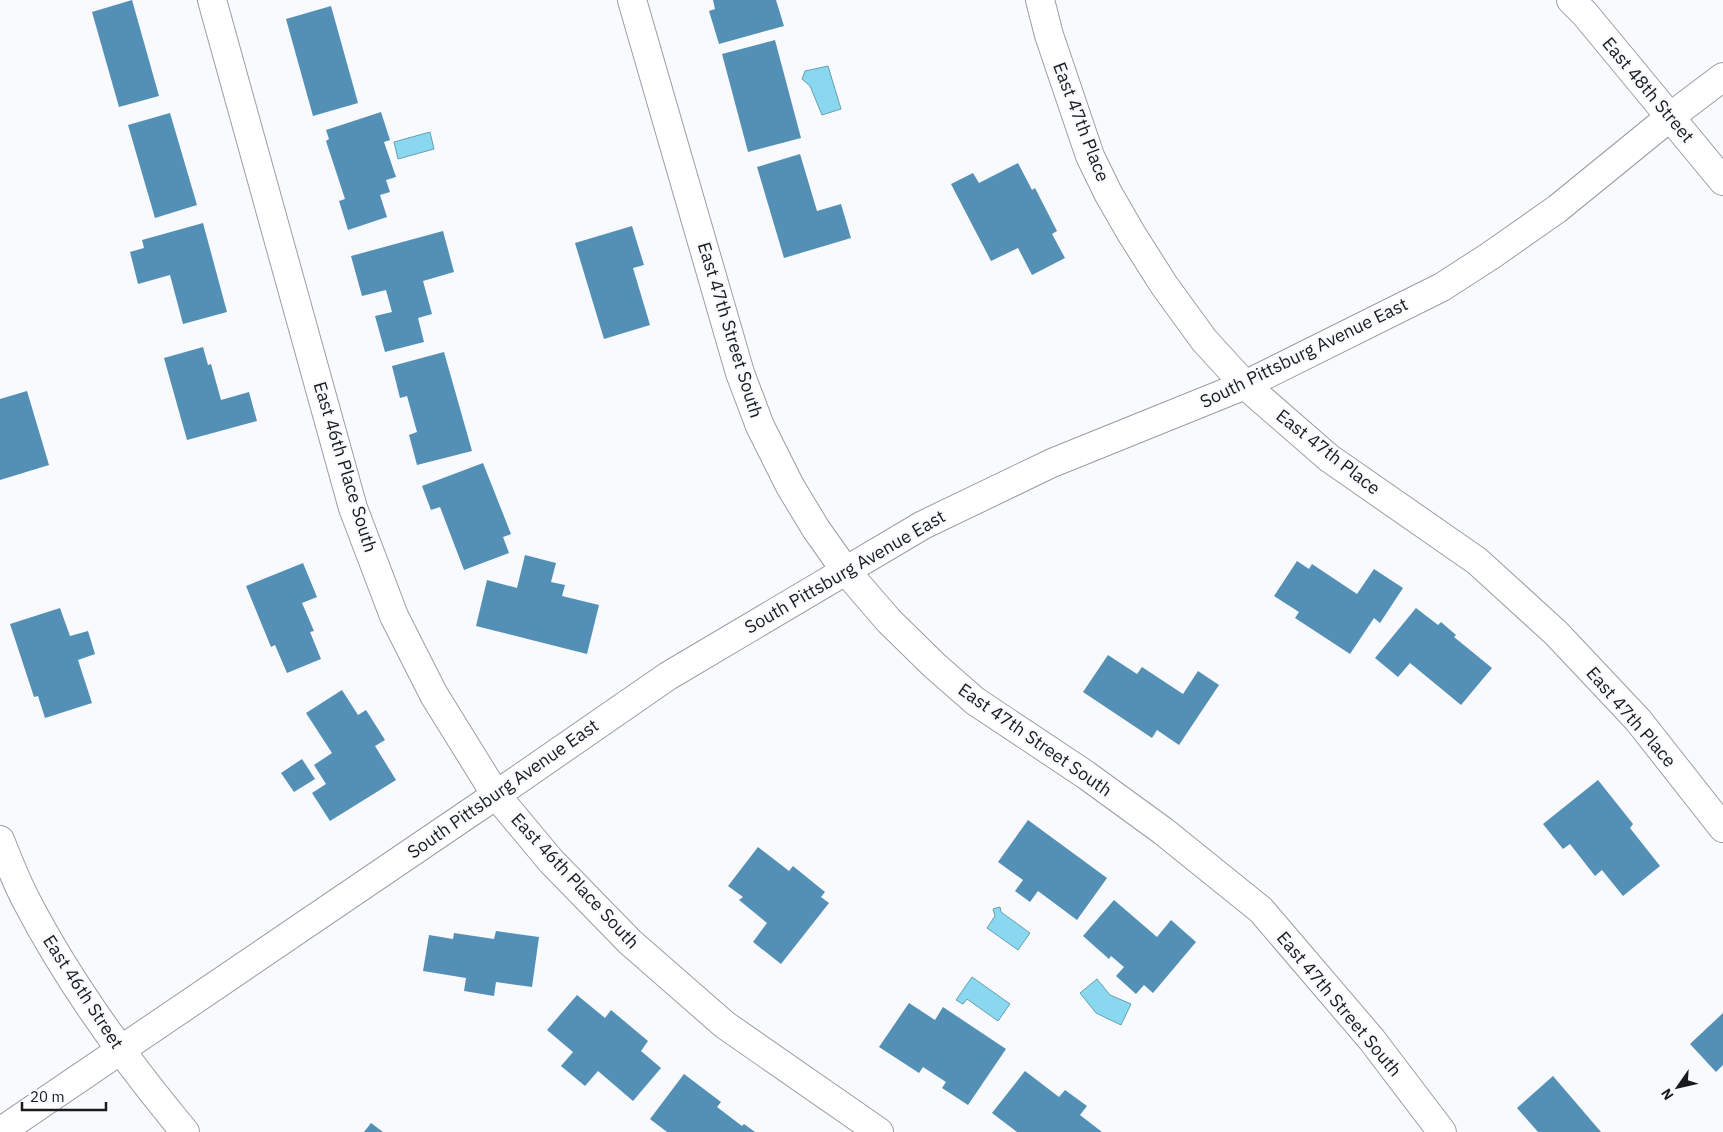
<svg xmlns="http://www.w3.org/2000/svg" width="1723" height="1132" font-family="'IBM Plex Sans',sans-serif">
	<style>
		.water { fill: #89d8ef; stroke: #679fb0 }
		.building { fill: #5490b5 }
		.lines { fill: none; stroke-linecap: round; stroke-linejoin: round }
		.minor-casing { stroke: #9a9ea4; stroke-width: 30 }
		.minor { stroke: #fff; stroke-width: 28 }
		.labels { text-anchor: middle; stroke-width: 4; stroke-linejoin: round; paint-order: stroke }
		.street-label { font-size: 18px; fill: #191b1d; stroke: #f8fafe }
	</style>
	<rect width="100%" height="100%" fill="#f8fafe"/>
	<!-- water -->
	<g class="water">
		<polygon points="828,66 841,109 822,115 810,86 802,79 805,71"/>
		<polygon points="430,132 434,149 398,159 394,142"/>
		<polygon points="1000,907 1001,912 1030,933 1018,950 987,928 995,916 993,909"/>
		<polygon points="972,977 1010,1004 998,1021 967,999 963,1004 956,1000"/>
		<polygon points="1097,979 1110,995 1131,1004 1121,1025 1096,1013 1080,993"/>
	</g>
	<!-- building -->
	<g class="building">
		<polygon points="132,0 159,96 119,107 92,12"/>
		<polygon points="713,0 776,0 784,26 719,44 709,11 715,9"/>
		<polygon points="331,6 358,103 313,116 286,19"/>
		<polygon points="775,40 801,138 748,152 722,54"/>
		<polygon points="381,112 390,140 384,142 396,177 386,180 390,192 380,195 387,217 348,230 339,201 345,199 326,141 329,139 326,130"/>
		<polygon points="170,113 197,205 155,218 128,125"/>
		<polygon points="800,154 817,211 841,204 851,238 784,258 757,167"/>
		<polygon points="1018,163 1032,190 1035,188 1057,231 1052,234 1065,258 1032,275 1018,248 991,261 951,184 973,173 979,183"/>
		<polygon points="203,223 227,312 183,324 170,275 138,284 130,252 144,248 142,240"/>
		<polygon points="632,226 644,265 633,268 650,325 604,339 575,243"/>
		<polygon points="443,231 454,272 423,281 432,314 418,318 424,342 385,352 375,316 392,312 386,290 362,296 351,256"/>
		<polygon points="203,347 208,365 211,364 221,400 249,392 257,421 187,440 164,358"/>
		<polygon points="444,352 472,451 417,465 409,435 417,432 407,396 400,398 392,366"/>
		<polygon points="27,391 49,465 0,480 0,399"/>
		<polygon points="483,463 511,534 503,537 509,553 464,570 440,507 431,510 422,486"/>
		<polygon points="525,555 556,563 551,582 565,585 562,596 599,605 587,654 476,626 487,580 517,588"/>
		<polygon points="1297,561 1309,569 1312,564 1357,594 1374,569 1403,588 1380,623 1374,618 1350,654 1295,618 1299,612 1274,596"/>
		<polygon points="303,563 317,597 302,603 314,631 310,632 321,659 287,673 275,645 271,647 246,586"/>
		<polygon points="60,608 70,636 88,631 95,654 78,660 92,703 45,718 38,696 34,697 10,624"/>
		<polygon points="1416,608 1438,625 1441,622 1456,635 1454,637 1492,668 1461,705 1410,663 1398,677 1375,658"/>
		<polygon points="1108,655 1137,674 1142,667 1183,694 1198,671 1219,685 1179,745 1157,730 1152,738 1083,692"/>
		<polygon points="342,690 358,715 366,710 385,740 375,746 396,780 330,821 312,793 326,784 314,765 332,753 306,713"/>
		<polygon points="302,759 315,779 294,792 281,773"/>
		<polygon points="1598,780 1633,824 1630,828 1660,866 1623,896 1602,870 1595,876 1570,844 1563,849 1543,824"/>
		<polygon points="1028,820 1107,878 1077,920 1038,891 1030,902 1015,891 1023,880 998,862"/>
		<polygon points="758,847 789,871 793,866 825,892 821,897 829,903 781,964 753,942 767,923 739,900 743,897 728,886"/>
		<polygon points="1114,900 1157,937 1171,920 1196,942 1153,993 1144,985 1136,994 1116,976 1124,967 1111,956 1109,959 1083,936"/>
		<polygon points="496,931 539,937 532,987 496,982 494,996 464,991 466,978 423,971 429,935 453,939 454,933 494,939"/>
		<polygon points="577,995 605,1018 611,1010 648,1041 641,1051 661,1068 633,1101 598,1071 585,1086 561,1066 573,1052 547,1030"/>
		<polygon points="909,1003 935,1020 943,1007 1006,1049 968,1105 942,1088 946,1082 923,1067 919,1073 879,1047"/>
		<polygon points="1723,1013 1723,1065 1716,1072 1690,1044"/>
		<polygon points="1025,1071 1059,1097 1065,1090 1087,1106 1080,1115 1102,1132 1017,1132 992,1113"/>
		<polygon points="684,1074 721,1102 717,1107 742,1126 744,1124 755,1132 667,1132 650,1119"/>
		<polygon points="1553,1076 1601,1132 1538,1132 1517,1108"/>
		<polygon points="371,1123 383,1132 364,1132"/>
	</g>
	<g class="lines">
		<!-- minor casing -->
		<g class="minor-casing">
			<g id="minor">
				<polyline points="212,0 353,508 394,616 434,695 496,795 551,861 630,942 725,1025 879,1132"/>
				<polyline points="632,0 740,373 760,426 790,486 816,529 845,570 889,621 935,666 975,701 1086,775 1163,831 1261,910 1372,1040 1442,1132"/>
				<polyline points="1040,0 1049,35 1090,156 1108,193 1131,233 1164,285 1204,340 1245,385 1329,458 1477,561 1556,633 1638,720 1723,828"/>
				<polyline points="1571,0 1585,14 1723,181"/>
				<path d="M0,840C8,860 16,881 26,900C69,983 125,1060 185,1132"/>
				<polyline points="0,1132 496,795 668,676 923,525 1052,463 1245,385 1442,287 1490,256 1557,209 1670,117 1723,77"/>
			</g>
		</g>
		<!-- minor -->
		<use href="#minor" class="minor"/>
	</g>
	<g class="labels">
		<!-- street labels -->
		<g class="street-label">
			<text transform="translate(1648 90) rotate(50)" y="6">East 48th Street</text>
			<text transform="translate(1081 122) rotate(69)" y="6">East 47th Place</text>
			<text transform="translate(730 330) rotate(73)" y="6">East 47th Street South</text>
			<text transform="translate(1304 353) rotate(-26)" y="6">South Pittsburg Avenue East</text>
			<text transform="translate(1328 452) rotate(38)" y="6">East 47th Place</text>
			<text transform="translate(345 467) rotate(73)" y="6">East 46th Place South</text>
			<text transform="translate(845 572) rotate(-30)" y="6">South Pittsburg Avenue East</text>
			<text transform="translate(1631 717) rotate(49)" y="6">East 47th Place</text>
			<text transform="translate(1035 740) rotate(35)" y="6">East 47th Street South</text>
			<text transform="translate(503 789) rotate(-35)" y="6">South Pittsburg Avenue East</text>
			<text transform="translate(575 881) rotate(47)" y="6">East 46th Place South</text>
			<text transform="translate(83 992) rotate(57)" y="6">East 46th Street</text>
			<text transform="translate(1339 1004) rotate(50)" y="6">East 47th Street South</text>
		</g>
	</g>
	<!-- north arrow -->
	<g transform="translate(1678 1087) rotate(236)" stroke="#f8fafe" stroke-width="4" paint-order="stroke">
	<path d="M0-4L9 19L0 12L-9 19Z" fill="#191b1d"/>
	<text y="-8" font-size="14" font-weight="bold" text-anchor="middle" fill="#191b1d">N</text>
	</g>
	<!-- scale -->
	<path d="M22 1102v8h84v-8" fill="none" stroke="#191b1d" stroke-width="2.5"/>
	<text x="30" y="1102" font-size="15" fill="#191b1d" stroke="#f8fafe" stroke-width="4" paint-order="stroke">20 m</text>
</svg>
